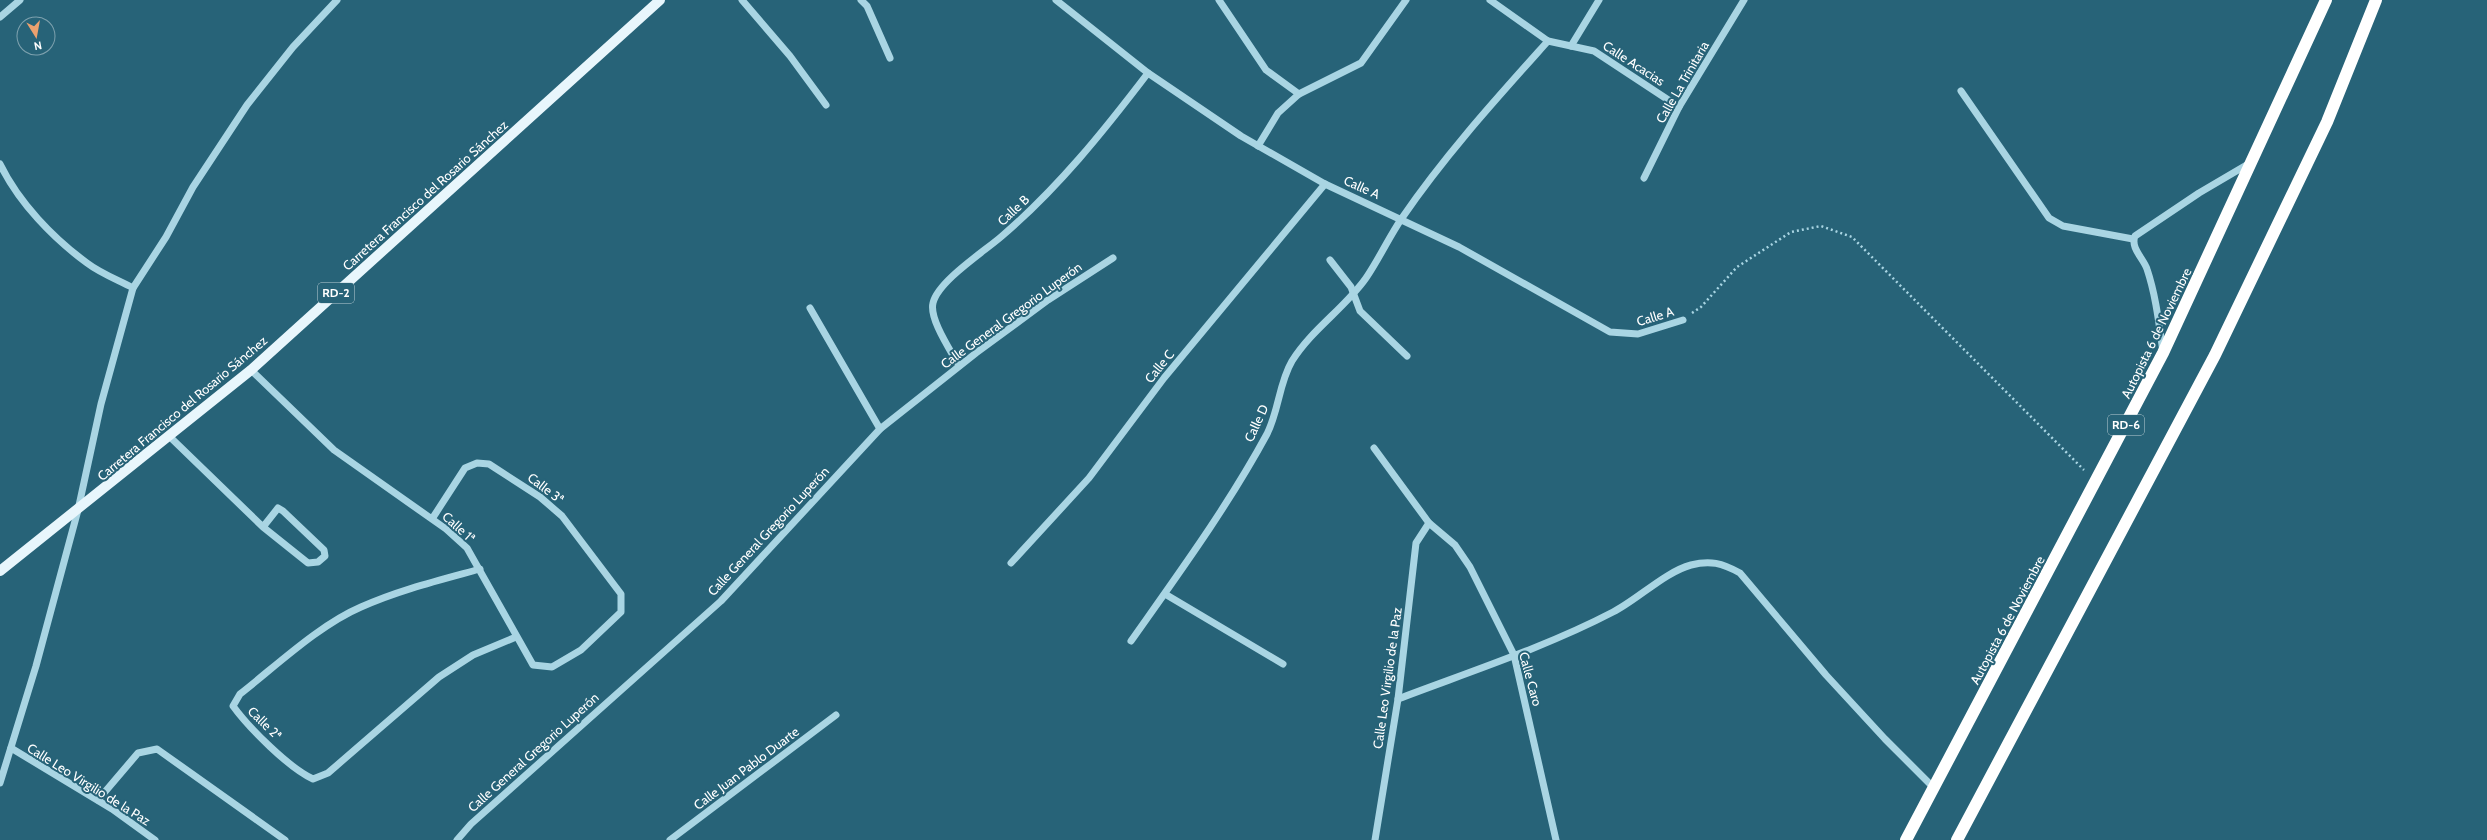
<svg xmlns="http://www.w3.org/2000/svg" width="2487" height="840" font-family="Cabin,sans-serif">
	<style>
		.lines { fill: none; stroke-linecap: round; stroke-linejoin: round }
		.path { stroke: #a9d5e3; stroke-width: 2.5; stroke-dasharray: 2 3; stroke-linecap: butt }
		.minor { stroke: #a9d5e3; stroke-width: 7 }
		.major { stroke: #e8f6fc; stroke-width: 10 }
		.highway { stroke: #fff; stroke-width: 12 }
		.labels { text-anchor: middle; stroke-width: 4; stroke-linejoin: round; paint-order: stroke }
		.shield { fill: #276378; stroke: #bed0d6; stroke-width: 1 }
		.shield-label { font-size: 12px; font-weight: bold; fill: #fff }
		.street-label { font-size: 13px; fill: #fff; stroke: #276378 }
	</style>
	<rect width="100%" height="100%" fill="#276378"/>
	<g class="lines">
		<!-- path -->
		<polyline class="path" points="1692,313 1701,307 1737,267 1791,232 1821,226 1852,237 2084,470"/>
		<!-- minor -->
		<g class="minor">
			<polyline points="742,0 790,56 826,105"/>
			<polyline points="861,0 867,6 890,58"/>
			<polyline points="1056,0 1148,73 1241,136 1325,184 1459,247 1610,332 1638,334 1683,320"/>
			<polyline points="1219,0 1266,70 1299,94"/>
			<polyline points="1490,0 1548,41 1594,51 1679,107"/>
			<polyline points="0,17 20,0"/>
			<polyline points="1571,46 1599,0"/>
			<polyline points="1961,91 2049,218 2063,226 2133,239"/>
			<polyline points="1258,146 1278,113 1299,94 1361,63 1406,0"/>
			<path d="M0,164C19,203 53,238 87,263C100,273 118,280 133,288"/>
			<polyline points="1644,178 1679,107 1744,0"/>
			<polyline points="1330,260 1351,287 1360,311 1407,356"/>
			<polyline points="810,308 880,429"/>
			<path d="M2163,352C2159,324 2156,296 2147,269C2144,259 2130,248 2135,236L2199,193L2250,163"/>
			<path d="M959,366C951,351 929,319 933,303C938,281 985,251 1002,236C1058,188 1103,132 1148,73"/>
			<polyline points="251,370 334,450 446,529 467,548 533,665 552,667 581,650 621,612 621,594 562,516 540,497 489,464 477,463 465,468 432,519"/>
			<polyline points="170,437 263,527 308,563 318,562 325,556 324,550 283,511 278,508 263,527"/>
			<polyline points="1374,448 1429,523 1455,545 1470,567 1514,655 1556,840"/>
			<polyline points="1011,563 1089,478 1164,378 1325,184"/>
			<path d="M480,569C440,580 399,590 361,607C319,625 276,666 240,694L233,706C249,728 289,768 313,779L328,773L439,677L473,655L516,637"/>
			<polyline points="1165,594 1283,664"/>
			<path d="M1131,641C1179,573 1228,506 1267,434C1279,410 1279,383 1292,361C1312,329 1345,308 1366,278C1379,259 1389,237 1402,218C1445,155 1497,98 1548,41"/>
			<path d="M1398,699C1469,672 1546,647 1613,612C1637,600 1665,572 1691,565C1710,560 1722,563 1740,573L1826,675L1885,739L1933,787"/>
			<polyline points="11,748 112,809 155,840"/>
			<polyline points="0,783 36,666 78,510 101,404 133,288 166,237 193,187 247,105 293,47 337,0"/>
			<polyline points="98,800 138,753 157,749 285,840"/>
			<polyline points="457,840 471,824 721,601 880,429 976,353 1048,300 1113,258"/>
			<polyline points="670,840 836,715"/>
			<polyline points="1375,840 1398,699 1416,543 1429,523"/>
		</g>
		<!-- major -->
		<polyline class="major" points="0,571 251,370 660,0"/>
		<!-- highway -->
		<g class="highway">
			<polyline points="1906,840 2163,353 2326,0"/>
			<polyline points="1957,840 2215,355 2327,122 2376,0"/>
		</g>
	</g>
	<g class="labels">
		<!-- shield labels -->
		<g class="shield">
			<rect x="318" y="283" width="36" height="20" rx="3"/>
			<rect x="2108" y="415" width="36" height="20" rx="3"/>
		</g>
		<g class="shield-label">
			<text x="336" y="297">RD-2</text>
			<text x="2126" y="429">RD-6</text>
		</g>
		<!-- street labels -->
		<g class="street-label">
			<text transform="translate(1634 63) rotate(33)" y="5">Calle Acacias</text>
			<text transform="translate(1682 82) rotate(-60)" y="5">Calle La Trinitaria</text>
			<text transform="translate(1362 187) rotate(24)" y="5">Calle A</text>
			<text transform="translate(425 195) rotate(-42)" y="5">Carretera Francisco del Rosario Sánchez</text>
			<text transform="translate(1013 210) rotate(-43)" y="5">Calle B</text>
			<text transform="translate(1011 315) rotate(-36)" y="5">Calle General Gregorio Luperón</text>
			<text transform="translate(1655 316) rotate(-17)" y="5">Calle A</text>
			<text transform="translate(2156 333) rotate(-64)" y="5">Autopista 6 de Noviembre</text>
			<text transform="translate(1159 366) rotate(-51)" y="5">Calle C</text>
			<text transform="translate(182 408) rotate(-40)" y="5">Carretera Francisco del Rosario Sánchez</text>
			<text transform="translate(1256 423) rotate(-65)" y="5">Calle D</text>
			<text transform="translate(546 488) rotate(37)" y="5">Calle 3ª</text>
			<text transform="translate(459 527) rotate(42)" y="5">Calle 1ª</text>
			<text transform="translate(768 531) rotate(-47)" y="5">Calle General Gregorio Luperón</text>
			<text transform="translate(2007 620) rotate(-62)" y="5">Autopista 6 de Noviembre</text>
			<text transform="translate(1387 678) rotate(-82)" y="5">Calle Leo Virgilio de la Paz</text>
			<text transform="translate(1531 679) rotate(75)" y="5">Calle Caro</text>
			<text transform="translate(265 723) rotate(44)" y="5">Calle 2ª</text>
			<text transform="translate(533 752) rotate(-42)" y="5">Calle General Gregorio Luperón</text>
			<text transform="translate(746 768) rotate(-37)" y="5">Calle Juan Pablo Duarte</text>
			<text transform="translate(89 784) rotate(32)" y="5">Calle Leo Virgilio de la Paz</text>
		</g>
	</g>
	<!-- north arrow -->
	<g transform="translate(36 36) rotate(169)"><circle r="19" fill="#276378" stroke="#7da1ae"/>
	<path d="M0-3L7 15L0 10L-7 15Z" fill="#eba16f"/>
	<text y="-6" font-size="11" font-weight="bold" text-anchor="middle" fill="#ffffff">N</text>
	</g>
</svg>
